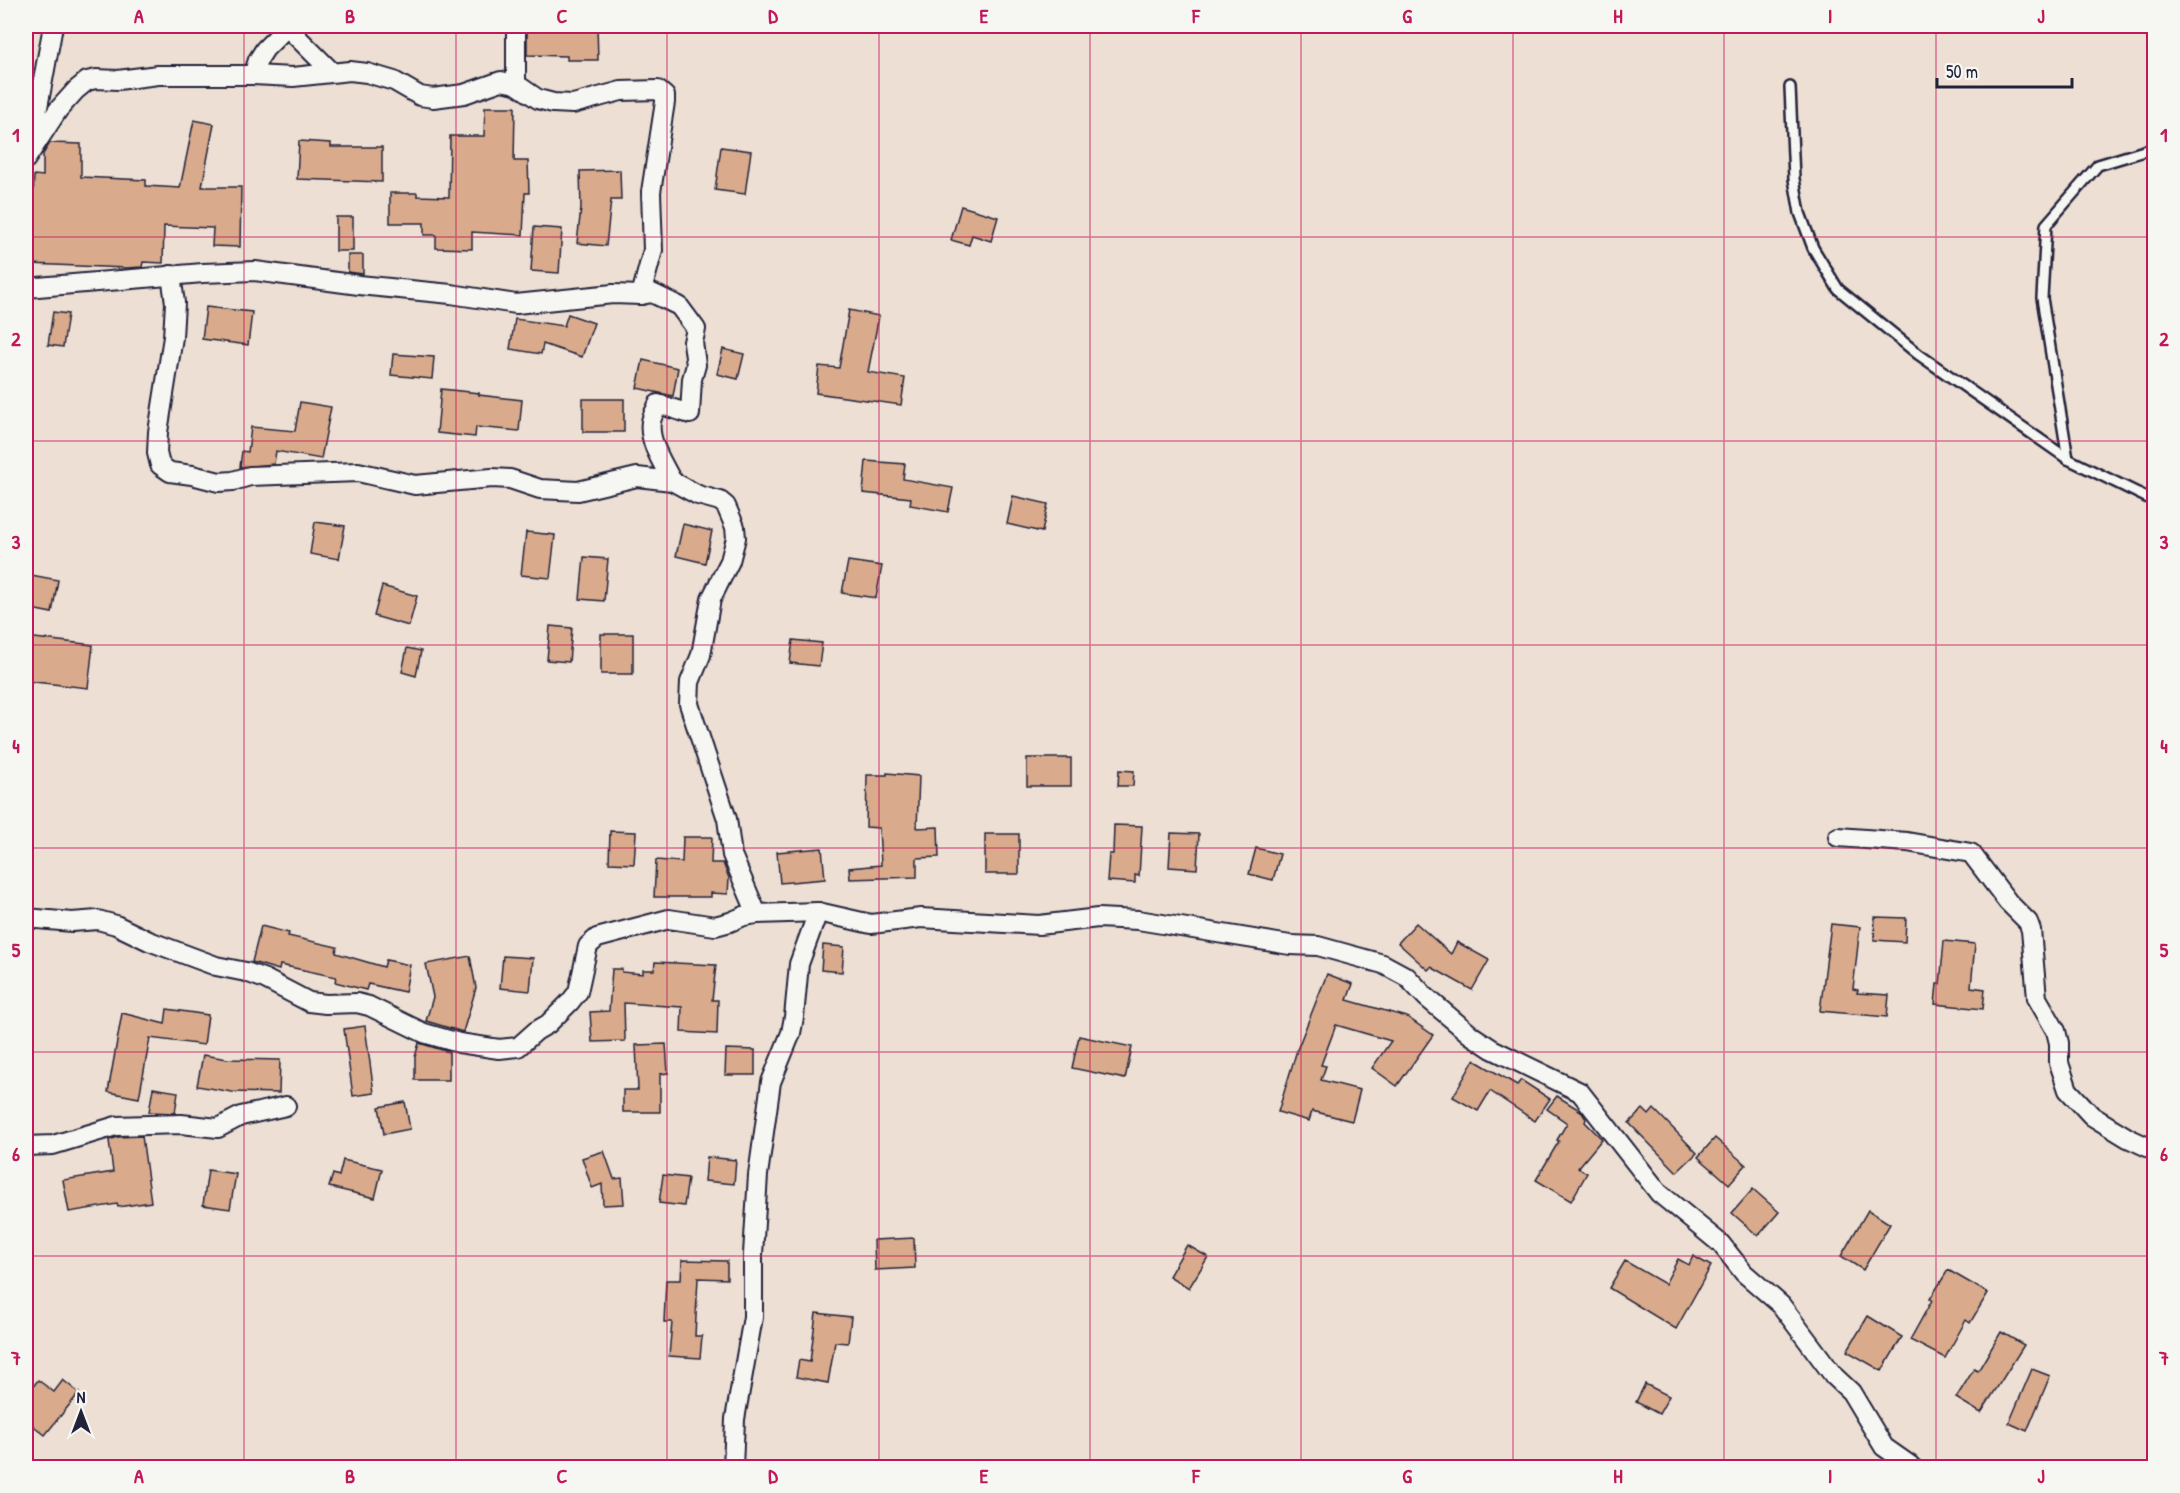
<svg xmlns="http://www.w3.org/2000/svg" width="2180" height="1493" font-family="'Patrick Hand',sans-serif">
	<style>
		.building { fill: #d9aa8b; stroke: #22223b; stroke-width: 1.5 }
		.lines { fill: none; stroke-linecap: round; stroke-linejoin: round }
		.service-casing { stroke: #22223b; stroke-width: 14 }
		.minor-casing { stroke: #22223b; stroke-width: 22 }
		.service { stroke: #f6f6f2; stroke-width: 9 }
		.minor { stroke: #f6f6f2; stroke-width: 18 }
		.grid { fill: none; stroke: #c2185b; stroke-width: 1.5; stroke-opacity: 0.55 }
		.neatline { fill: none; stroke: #c2185b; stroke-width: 2 }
		.grid-label { font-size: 20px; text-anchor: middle; font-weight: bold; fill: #c2185b }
	</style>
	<rect width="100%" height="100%" fill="#eddfd3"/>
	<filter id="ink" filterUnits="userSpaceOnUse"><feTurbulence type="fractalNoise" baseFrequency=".0167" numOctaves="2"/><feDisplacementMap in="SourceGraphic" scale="12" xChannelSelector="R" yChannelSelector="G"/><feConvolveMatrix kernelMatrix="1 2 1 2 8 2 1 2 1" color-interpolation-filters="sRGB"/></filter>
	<g filter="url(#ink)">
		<!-- building -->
		<g class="building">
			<polygon points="566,26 597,26 598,60 567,60 567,56 527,55 527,29 566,29"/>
			<polygon points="485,107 515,107 514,161 528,161 529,193 525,193 523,235 472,232 472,249 436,248 436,235 424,235 424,223 390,223 390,193 417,193 417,196 449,197 450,136 484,136"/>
			<polygon points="194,120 214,124 202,187 241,187 240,247 212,246 213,228 164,226 163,263 143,262 142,267 127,268 30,264 34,175 43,176 43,154 50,143 81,144 81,177 146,180 146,186 180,188"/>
			<polygon points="299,141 331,143 331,147 382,147 382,182 297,179"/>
			<polygon points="721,147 751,151 745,194 715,190"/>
			<polygon points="620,170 621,200 611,200 606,246 577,243 581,208 580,171"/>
			<polygon points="961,206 998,217 991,241 972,235 969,245 951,240"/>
			<rect x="336" y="217" width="17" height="34"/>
			<polygon points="534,227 562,229 559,273 531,271"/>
			<polygon points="348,255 363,255 363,274 348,272"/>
			<polygon points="206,307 252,312 248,345 202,339"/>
			<polygon points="849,310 879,316 868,372 905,378 901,405 816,393 819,366 839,368"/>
			<polygon points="53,312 68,314 63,347 48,345"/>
			<polygon points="568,314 594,323 582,357 543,344 541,354 510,349 515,319 564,326"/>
			<polygon points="723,349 744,354 738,379 717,374"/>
			<polygon points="393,354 434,357 432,379 391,375"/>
			<polygon points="643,360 678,368 673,396 637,388"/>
			<polygon points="441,389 479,393 479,395 522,400 519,431 476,427 475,437 437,433"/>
			<rect x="583" y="399" width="41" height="33"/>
			<polygon points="300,402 331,407 321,459 276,451 274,464 240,467 242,451 248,452 251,427 295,431"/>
			<polygon points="866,461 905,464 903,479 953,488 948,512 910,505 911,498 863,493"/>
			<polygon points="1013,496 1048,504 1042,532 1007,524"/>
			<polygon points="315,522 345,526 339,559 310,554"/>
			<polygon points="683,524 712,531 705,563 676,556"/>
			<polygon points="526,532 555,535 550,578 521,575"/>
			<polygon points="584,557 608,559 604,601 580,599"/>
			<polygon points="848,561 882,566 876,598 842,593"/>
			<polygon points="26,574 58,580 52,613 26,608"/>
			<polygon points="382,586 417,596 409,626 374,616"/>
			<polygon points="550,626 572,628 569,662 547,660"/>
			<rect x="601" y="634" width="32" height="40"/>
			<polygon points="26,637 93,645 88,688 26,681"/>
			<polygon points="793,640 822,643 819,666 790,663"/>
			<polygon points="407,648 421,651 416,676 402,672"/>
			<rect x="1027" y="758" width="44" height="28"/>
			<polygon points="1119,770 1134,771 1133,786 1118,786"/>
			<polygon points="887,773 919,776 917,828 938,827 939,857 917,858 917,877 850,879 849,868 881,865 879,828 866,827 867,775 887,775"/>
			<polygon points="1114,825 1142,826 1139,876 1135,875 1135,883 1107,881 1109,854 1113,854"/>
			<polygon points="610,831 636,832 634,864 609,863"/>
			<polygon points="1171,833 1199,834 1197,869 1169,867"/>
			<rect x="985" y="834" width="34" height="40"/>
			<polygon points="683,837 712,837 711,863 723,863 729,878 728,894 711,893 711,897 654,897 656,860 682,862"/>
			<polygon points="822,848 825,879 780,883 777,852"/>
			<polygon points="1256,848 1280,854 1273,880 1249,874"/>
			<polygon points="1875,917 1906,918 1905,942 1874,940"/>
			<polygon points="1416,923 1451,954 1457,942 1489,960 1472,990 1431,967 1428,970 1398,943"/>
			<polygon points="1831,924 1860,927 1853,989 1858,990 1857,993 1889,995 1887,1017 1820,1011"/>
			<polygon points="261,926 289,933 288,936 337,947 336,953 384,967 386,960 410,965 405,992 368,984 366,990 335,982 336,977 280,965 279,970 252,962"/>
			<polygon points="1944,941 1975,944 1971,987 1985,989 1983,1009 1935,1004 1937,984 1940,984"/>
			<polygon points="823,945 844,947 842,972 821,970"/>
			<polygon points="470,956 476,988 463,1032 426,1021 433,997 426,964"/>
			<polygon points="503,956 533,958 530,991 500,988"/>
			<polygon points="655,962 716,965 712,1000 718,1000 717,1034 681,1032 682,1007 624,1003 625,1041 592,1042 590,1012 609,1011 612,969 622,969 622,972 643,974 643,970 654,970"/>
			<polygon points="1327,974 1353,984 1347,1000 1407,1017 1433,1035 1397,1086 1372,1068 1391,1041 1336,1025 1321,1065 1326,1066 1321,1080 1360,1090 1352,1121 1312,1111 1309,1121 1278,1112 1297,1050"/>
			<polygon points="167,1009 208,1015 204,1045 150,1038 139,1098 108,1092 122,1013 165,1024"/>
			<polygon points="365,1026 374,1093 353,1096 344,1029"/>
			<polygon points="1079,1036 1132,1047 1125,1079 1072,1068"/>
			<polygon points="419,1043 449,1052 449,1080 415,1080 415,1057"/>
			<polygon points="666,1044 668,1073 660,1074 660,1112 623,1112 623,1090 638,1090 636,1045"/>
			<polygon points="726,1049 755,1050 755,1075 725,1075"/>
			<polygon points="203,1055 228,1059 280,1060 279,1093 232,1092 197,1086"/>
			<polygon points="1474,1060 1517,1085 1521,1080 1550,1099 1535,1121 1490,1091 1478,1111 1453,1097"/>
			<polygon points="153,1088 178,1092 175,1113 149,1112"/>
			<polygon points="1557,1096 1581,1111 1586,1119 1585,1122 1602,1139 1578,1168 1587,1173 1571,1201 1536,1180 1559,1141 1557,1140 1567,1123 1547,1109"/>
			<polygon points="405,1102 410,1129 384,1134 379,1107"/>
			<polygon points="1643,1109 1649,1115 1654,1109 1697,1153 1677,1172 1629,1123"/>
			<polygon points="142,1136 151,1202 118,1207 117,1204 69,1212 63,1180 113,1172 109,1140 118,1137"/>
			<polygon points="1715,1138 1746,1165 1729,1184 1698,1157"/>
			<polygon points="604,1151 614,1179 622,1178 624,1204 603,1205 602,1184 592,1188 582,1158"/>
			<polygon points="707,1157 736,1160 734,1184 705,1181"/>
			<polygon points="343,1160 382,1169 375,1198 329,1187 333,1174 339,1176"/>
			<polygon points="208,1170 236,1174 230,1209 203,1205"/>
			<polygon points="663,1175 688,1178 684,1206 659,1203"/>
			<polygon points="1753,1189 1779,1212 1758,1236 1732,1213"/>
			<polygon points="1868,1210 1890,1224 1863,1270 1841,1256"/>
			<polygon points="914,1238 915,1268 875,1270 874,1240"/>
			<polygon points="1187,1245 1208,1257 1189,1288 1169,1276"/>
			<polygon points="1693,1256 1711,1266 1676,1329 1609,1288 1625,1261 1665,1284 1678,1259 1689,1265"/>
			<polygon points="682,1260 727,1261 727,1279 698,1278 695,1336 702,1336 700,1358 669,1356 672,1322 664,1322 666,1280 681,1280"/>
			<polygon points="1948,1270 1988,1293 1970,1323 1966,1320 1945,1358 1910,1340 1932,1300 1930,1299"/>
			<polygon points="816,1313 851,1317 848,1343 835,1342 828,1383 796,1377 799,1360 810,1362"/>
			<polygon points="1868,1316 1902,1337 1882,1371 1847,1351"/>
			<polygon points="2001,1332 2024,1345 1981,1413 1956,1398 1974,1369 1978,1371"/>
			<polygon points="2032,1369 2050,1376 2027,1431 2009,1423"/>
			<polygon points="38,1380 54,1392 63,1380 79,1393 45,1435 26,1420 26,1396"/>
			<polygon points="1645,1384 1669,1396 1659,1414 1636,1402"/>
		</g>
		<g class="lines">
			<!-- service casing -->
			<g class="service-casing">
				<g id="service">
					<polyline points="1790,87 1794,179 1800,213 1813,248 1838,289 1918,354 2068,459 2154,501"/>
					<polyline points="2068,459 2042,298 2046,225 2098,165 2154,148"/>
				</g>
			</g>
			<!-- minor casing -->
			<g class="minor-casing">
				<g id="minor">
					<polyline points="288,28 332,72"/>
					<polyline points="253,75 258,60 265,49 288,26"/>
					<polyline points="516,84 516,26"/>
					<polyline points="31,145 53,26"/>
					<polyline points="26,159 58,110 76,90 87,81 96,79 118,80 158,75 253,75 293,77 350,71 367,73 394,81 420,96 433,98 464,94 501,81 516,84 538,99 553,103 573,104 621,91 658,90 665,96 665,102 651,192 653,250 641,295"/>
					<polyline points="171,275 175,303 173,337 158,432 157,453 160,465 170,472 192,475 219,482 233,481 250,476 358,472 415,485 492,478 510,479 540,489 578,491 637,477 672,481 698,495 720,501 726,506 735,527 736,538 730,561 711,599 701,655 690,682 689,704 727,819 732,855 757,914"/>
					<path d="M26,288L203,273L255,271L359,285L451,294L516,304L613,294L641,295L652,293L679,306L696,329L693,342L696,365L692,379L690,414L658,404C656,410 652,415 651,422C648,441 663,464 672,481"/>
					<polyline points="1838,837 1907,842 1971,853 2008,902 2028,922 2031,930 2037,998 2056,1031 2059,1043 2059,1063 2068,1090 2092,1116 2128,1138 2154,1150"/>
					<polyline points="26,918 72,922 98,920 116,925 149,941 216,966 246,972 265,979 309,1002 326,1004 357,1003 369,1006 424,1033 459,1043 499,1049 518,1047 536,1031 548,1024 570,1002 578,992 588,946 597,938 669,919 715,926 730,922 744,916 757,914 818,912 871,924 921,918 1039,925 1098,918 1138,920 1290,945 1318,946 1383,964 1407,977 1426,997 1471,1035 1492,1049 1580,1092 1659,1193 1721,1244 1744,1273 1781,1305 1834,1376 1851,1392 1884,1447 1914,1468"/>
					<polyline points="26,1146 53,1145 116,1126 181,1124 218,1128 241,1116 286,1106"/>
					<polyline points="733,1468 735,1419 753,1317 753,1254 758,1175 771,1082 791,1033 794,1017 799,964 818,912"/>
				</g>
			</g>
			<!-- service -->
			<use href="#service" class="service"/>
			<!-- minor -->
			<use href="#minor" class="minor"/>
		</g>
	</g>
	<!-- grid -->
	<path class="grid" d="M244,26V1468M456,26V1468M667,26V1468M879,26V1468M1090,26V1468M1301,26V1468M1513,26V1468M1724,26V1468M1936,26V1468M26,237H2154M26,441H2154M26,645H2154M26,848H2154M26,1052H2154M26,1256H2154"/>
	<!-- margin -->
	<rect width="2180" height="1493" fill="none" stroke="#f6f6f2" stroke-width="66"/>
	<!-- north arrow -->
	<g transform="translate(81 1412)" stroke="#f6f6f2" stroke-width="4.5" paint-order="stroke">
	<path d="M0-4.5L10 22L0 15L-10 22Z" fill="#22223b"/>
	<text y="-9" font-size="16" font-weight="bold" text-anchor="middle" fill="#22223b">N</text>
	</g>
	<!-- scale -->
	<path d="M1937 78v9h135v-9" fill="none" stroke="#22223b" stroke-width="3"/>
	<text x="1946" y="78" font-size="18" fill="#22223b" stroke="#f6f6f2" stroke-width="4.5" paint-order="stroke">50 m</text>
	<rect x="33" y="33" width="2114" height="1427" class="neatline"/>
	<g class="grid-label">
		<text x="139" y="23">A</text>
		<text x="350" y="23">B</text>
		<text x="562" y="23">C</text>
		<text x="773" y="23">D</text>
		<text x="984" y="23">E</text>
		<text x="1196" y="23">F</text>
		<text x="1407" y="23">G</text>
		<text x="1618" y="23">H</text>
		<text x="1830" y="23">I</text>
		<text x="2041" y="23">J</text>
		<text x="16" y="142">1</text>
		<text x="2164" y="142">1</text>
		<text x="16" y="346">2</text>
		<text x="2164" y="346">2</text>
		<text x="16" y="549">3</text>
		<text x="2164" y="549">3</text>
		<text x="16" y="753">4</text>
		<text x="2164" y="753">4</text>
		<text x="16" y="957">5</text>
		<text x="2164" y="957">5</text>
		<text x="16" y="1161">6</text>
		<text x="2164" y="1161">6</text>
		<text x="16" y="1365">7</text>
		<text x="2164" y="1365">7</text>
		<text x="139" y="1483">A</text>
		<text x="350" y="1483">B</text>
		<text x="562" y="1483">C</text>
		<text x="773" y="1483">D</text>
		<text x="984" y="1483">E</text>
		<text x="1196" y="1483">F</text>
		<text x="1407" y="1483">G</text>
		<text x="1618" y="1483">H</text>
		<text x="1830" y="1483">I</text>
		<text x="2041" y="1483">J</text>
	</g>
</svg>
